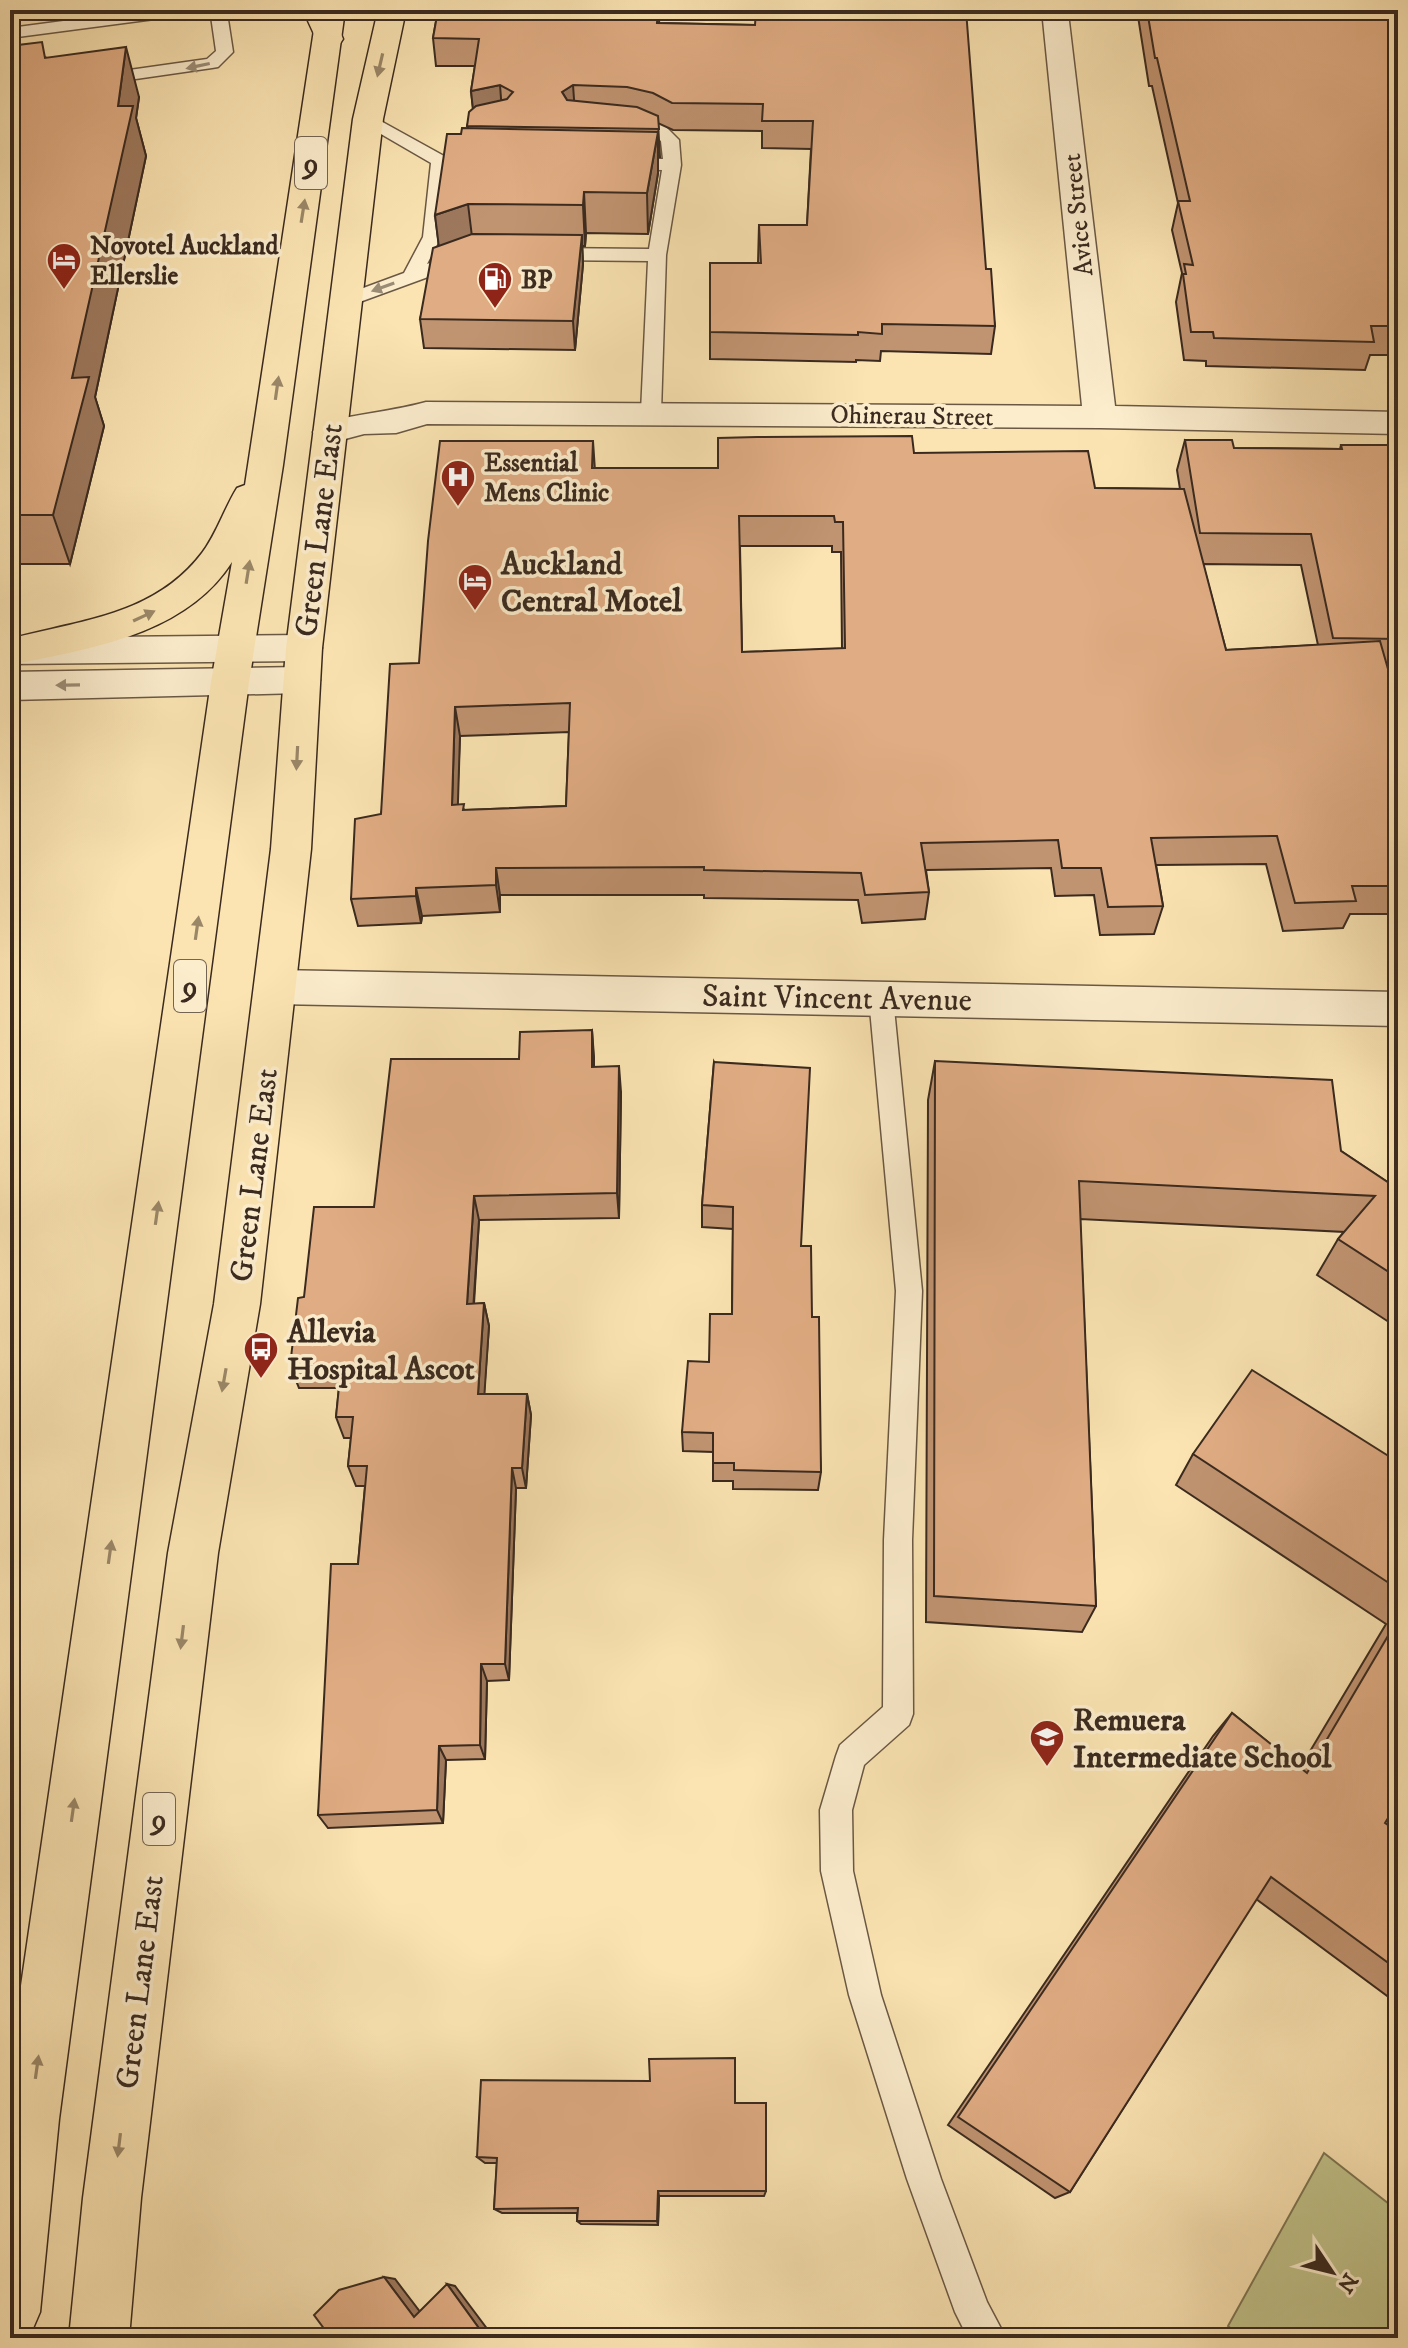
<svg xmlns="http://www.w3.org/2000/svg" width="1408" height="2348" font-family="'IM FELL DW Pica',serif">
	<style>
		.green { fill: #c2c38a; stroke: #7e7654; stroke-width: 2 }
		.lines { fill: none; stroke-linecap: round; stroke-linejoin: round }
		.lane-casing { stroke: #6a5844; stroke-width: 3 }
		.street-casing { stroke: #6a5844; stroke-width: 3 }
		.primary-casing { stroke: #3a2a1f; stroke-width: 3 }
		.highway-casing { stroke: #3a2a1f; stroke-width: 3 }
		.lane { fill: #fcedcd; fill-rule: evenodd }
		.street { fill: #fcedcd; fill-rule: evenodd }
		.primary { fill: #fbe4b2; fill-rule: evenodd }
		.highway { fill: #fbe4b2; fill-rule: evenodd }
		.wall { fill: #c19471; stroke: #3a2a1f; stroke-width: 2; fill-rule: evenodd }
		.shaded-wall { fill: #9d785c; stroke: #3a2a1f; stroke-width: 2 }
		.building { fill: #e0ac83; stroke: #3a2a1f; stroke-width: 2; fill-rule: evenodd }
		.oneway { fill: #9a8768 }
		.oneway2 { fill: #9b8c76 }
		.labels { text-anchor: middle; stroke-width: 7; stroke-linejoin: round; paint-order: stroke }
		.far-street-label { font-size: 26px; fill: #3a2a1f; stroke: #fcedcd }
		.far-poi-label { font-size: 26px; font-weight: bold; fill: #3a2a1f; stroke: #fcedcd; text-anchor: start }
		.shield { fill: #fcedcd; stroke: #746453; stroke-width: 2 }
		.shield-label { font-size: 30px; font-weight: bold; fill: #3a2a1f }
		.street-label { font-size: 32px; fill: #3a2a1f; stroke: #fcedcd }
		.poi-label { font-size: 32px; font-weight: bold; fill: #3a2a1f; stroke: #fcedcd; text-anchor: start }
	</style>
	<rect width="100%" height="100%" fill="#fbe4b2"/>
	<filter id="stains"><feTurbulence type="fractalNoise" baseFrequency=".0025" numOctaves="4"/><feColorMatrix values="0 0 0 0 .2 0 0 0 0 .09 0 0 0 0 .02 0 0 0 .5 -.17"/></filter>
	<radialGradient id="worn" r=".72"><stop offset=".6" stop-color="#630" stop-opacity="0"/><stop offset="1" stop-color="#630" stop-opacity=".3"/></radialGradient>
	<!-- green -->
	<polygon class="green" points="1324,2153 1398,2211 1398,2338 1242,2338 1228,2326"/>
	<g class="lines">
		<!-- lane casing -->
		<g class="lane-casing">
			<g id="lane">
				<polygon points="147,10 193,10 185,15 10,38 10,28"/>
				<polygon points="204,10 225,10 227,13 233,52 218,67 212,68 101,84 92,79 101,74 207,59 216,51 211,16"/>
				<polygon points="368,114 444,156 475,157 484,162 475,167 448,167 441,237 427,264 462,252 471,258 469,262 346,307 339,305 337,301 339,297 404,273 423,237 431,163 362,123 359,119"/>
				<polygon points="628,116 663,124 679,140 681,165 666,255 661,412 651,418 641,412 648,261 549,260 540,254 549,248 649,249 662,170 622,169 613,164 622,159 663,159 661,141 651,132 622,125 619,121 622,117"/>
				<polygon points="881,988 890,991 893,998 922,1291 912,1540 913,1714 909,1725 864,1765 852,1810 853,1871 881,1995 941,2179 987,2302 1006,2338 968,2338 955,2312 907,2179 849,1995 821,1871 820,1810 836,1756 840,1745 883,1707 884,1540 896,1291 869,998 872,991"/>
			</g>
		</g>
		<!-- street casing -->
		<g class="street-casing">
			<g id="street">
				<path d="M1042,10H1066L1068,13L1115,406L1398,412V434L1100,428L427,424L396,433L364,434L330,443L318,440L313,432L318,424C354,414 390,412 426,402L1082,406Z"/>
				<polygon points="304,635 317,639 322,648 317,657 304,661 10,664 10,638"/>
				<polygon points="301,667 314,670 320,680 314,690 301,693 10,700 10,672"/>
				<polygon points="276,970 1398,992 1398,1026 276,1004 261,999 255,987 261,975"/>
			</g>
		</g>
		<!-- primary casing -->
		<g class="primary-casing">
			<g id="primary">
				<path d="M317,10H345L283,465L249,682L59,2119L40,2312L31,2333L10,2338V2061L211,682L232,562C186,634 93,648 15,664L10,663V639C80,620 154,616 202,553C217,533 224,509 237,488L245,485Z"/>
				<polygon points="378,10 406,10 383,119 322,648 311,849 260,1304 218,1553 141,2198 129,2338 69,2338 83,2198 168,1553 214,1304 271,849 286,648 353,119"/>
			</g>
		</g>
		<!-- highway casing -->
		<g class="highway-casing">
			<polygon id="highway" points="303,10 331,10 343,39 339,45 329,48 319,45"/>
		</g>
		<!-- lane -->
		<use href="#lane" class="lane"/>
		<!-- street -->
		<use href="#street" class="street"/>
		<!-- primary -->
		<use href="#primary" class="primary"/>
		<!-- highway -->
		<use href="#highway" class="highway"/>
	</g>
	<!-- wall -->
	<g class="wall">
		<polygon points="438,10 660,10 659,23 755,25 986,269 995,326 991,354 881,351 880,361 856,360 856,362 710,359 710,263 758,263 759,225 807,225 811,149 762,148 762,131 673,130 658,123 660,157 658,157 658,173 648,234 586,233 585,246 582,246 583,264 575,350 424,348 420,319 439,246 435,215 461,134 468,128 467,126 473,109 471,91 475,66 436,66 433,38"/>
		<polygon points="1137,10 1398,10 1398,355 1370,355 1365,370 1206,366 1206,361 1184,360 1176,302 1182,273 1172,230 1178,203 1152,86 1149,86"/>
		<polygon points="10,46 47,58 139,97 136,118 146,156 95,397 104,426 70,564 10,564"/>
		<path d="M1185,440L1234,448L1340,449L1341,445L1398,451V669H1388L1398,704V914H1350L1343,928L1283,931L1266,864L1156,865L1163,906L1154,934L1100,935L1094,895L1055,896L1051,868L926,870L929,892L925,919L862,923L858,900L704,898V895H500V912L422,916L421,923L358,926L351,899L381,814L419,663L595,468H718L914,453L1095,488L1180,489L1177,470ZM740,546H832V552H841L842,649L742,652ZM1203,564L1301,565L1318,645L1226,650ZM569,732L566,806L465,810L457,804L460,736Z"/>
		<polygon points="592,1030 594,1067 621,1092 619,1218 479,1220 474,1304 484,1303 489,1326 484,1394 527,1394 531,1415 526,1488 516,1488 509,1680 487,1681 485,1759 446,1760 443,1823 328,1828 318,1815 358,1564 365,1486 356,1486 348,1466 351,1438 344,1438 336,1417 339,1388 299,1388 290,1366 304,1297 374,1207 519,1059"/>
		<polygon points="935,1061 1341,1151 1398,1189 1398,1328 1317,1275 1338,1239 1344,1232 1080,1219 1096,1606 1082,1632 926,1622 928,1100"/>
		<polygon points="714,1062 801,1246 812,1317 821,1472 818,1490 733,1489 733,1481 713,1481 713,1452 683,1451 682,1432 709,1362 732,1314 733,1229 702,1227 702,1205"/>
		<polygon points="1193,1454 1398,1462 1398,1802 1385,1823 1398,1832 1398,2004 1256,1899 1070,2192 1055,2198 948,2125 1213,1736 1232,1713 1300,1768 1386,1624 1176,1485"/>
		<polygon points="735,2103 766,2191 764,2196 659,2196 658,2225 581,2224 577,2221 577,2213 502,2213 494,2209 497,2163 485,2163 477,2157"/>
	</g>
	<!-- shaded-wall -->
	<g class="shaded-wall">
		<polygon points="126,47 139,97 136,118 146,156 95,397 104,426 70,564 53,515 72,378 118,106"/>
		<polygon points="500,85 502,112 474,118 471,91"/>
		<polygon points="573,85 575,113 562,92"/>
		<polygon points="658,132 658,173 648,234 647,193"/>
		<polygon points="584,192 586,233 585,246 583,205"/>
		<polygon points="468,204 473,245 440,256 435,215"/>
		<polygon points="582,235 583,264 575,350 573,321"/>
		<polygon points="593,441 595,471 592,468"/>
		<polygon points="455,707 460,736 457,833 452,805"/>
		<polygon points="496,868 500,895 500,912 496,885"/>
		<polygon points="416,888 422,916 421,923 416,896"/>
		<polygon points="592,1030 594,1057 594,1093 592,1067"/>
		<polygon points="619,1066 621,1092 619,1218 617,1193"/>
		<polygon points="474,1196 479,1220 472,1326 467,1304"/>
		<polygon points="484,1303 489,1326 483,1415 478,1394"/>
		<polygon points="527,1394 531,1415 526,1488 522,1468"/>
		<polygon points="512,1468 516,1488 509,1680 505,1664"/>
		<polygon points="481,1664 487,1681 485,1759 480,1745"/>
		<polygon points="439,1746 446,1760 443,1823 437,1810"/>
		<polygon points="658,2191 659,2196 658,2225 657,2221"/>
		<polygon points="384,2277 395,2279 424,2317 414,2317"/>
		<polygon points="447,2284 455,2286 494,2338 486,2338"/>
	</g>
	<!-- building -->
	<g class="building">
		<polygon points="438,10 658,10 657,23 755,25 756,10 966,10 986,269 991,269 995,326 882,324 882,334 858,332 858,335 710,332 710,263 761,263 759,225 807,225 813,121 762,121 763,104 672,103 653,93 627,87 573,85 562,92 567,100 637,107 658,116 659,129 467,126 469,112 476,106 507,99 513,92 500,85 471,91 479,39 433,38"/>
		<polygon points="1147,10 1398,10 1398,326 1371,326 1374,342 1214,338 1213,332 1191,332 1183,274 1186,274 1184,264 1193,265 1178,201 1190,201 1157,58 1155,58"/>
		<polygon points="42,42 45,58 126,47 118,106 133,106 72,378 89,377 53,515 10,515 10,46"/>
		<polygon points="462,128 658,132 647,193 584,192 583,205 468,204 435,215 447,134 461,134"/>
		<polygon points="472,234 582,235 573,321 420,319 433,248"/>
		<path d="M912,436L914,453L1088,451L1095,488L1184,489L1226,650L1380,641L1398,704V886H1352L1356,901L1295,903L1277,836L1151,838L1163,906L1108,907L1101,868H1062L1058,840L921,843L929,892L865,895L861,873L704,870V867L496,868V885L416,888V896L351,899L355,819L381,814L390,664L419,663L428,541L440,441H593L592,468H718V438L757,437ZM739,516H834L835,522H843L845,648L742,652ZM570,703L566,806L463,810L464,804L452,805L455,707Z"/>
		<polygon points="1185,440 1232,440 1234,448 1342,449 1341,445 1393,445 1394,451 1398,451 1398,639 1333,638 1311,534 1200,533"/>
		<polygon points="592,1030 592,1067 619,1066 617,1193 474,1196 467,1304 484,1303 478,1394 527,1394 522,1468 512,1468 505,1664 481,1664 480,1745 439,1746 437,1810 318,1815 331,1564 358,1564 367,1466 348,1466 353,1417 336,1417 341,1366 290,1366 298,1298 304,1297 314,1207 374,1207 391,1059 519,1059 520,1032"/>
		<polygon points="935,1061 1332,1080 1341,1151 1398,1189 1398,1278 1338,1239 1375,1196 1079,1181 1096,1606 934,1596"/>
		<polygon points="714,1062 810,1068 801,1246 811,1246 812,1317 819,1317 821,1472 734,1470 734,1463 713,1463 713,1433 682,1432 688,1361 709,1362 710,1314 732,1314 733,1207 702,1205"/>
		<polygon points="1252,1370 1398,1462 1398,1589 1193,1454"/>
		<polygon points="1398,1619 1398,1802 1385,1823 1398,1832 1398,1970 1271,1877 1070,2192 958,2117 1232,1713 1307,1773"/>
		<polygon points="735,2058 735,2103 766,2103 766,2191 658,2191 657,2221 577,2221 578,2208 494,2209 497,2158 477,2157 481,2080 650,2081 649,2059"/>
		<polygon points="384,2277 414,2317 447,2284 486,2338 331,2338 314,2315 339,2290"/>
	</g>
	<!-- one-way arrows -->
	<defs><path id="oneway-solid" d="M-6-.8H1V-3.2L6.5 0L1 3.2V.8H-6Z" transform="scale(2)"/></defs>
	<g class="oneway">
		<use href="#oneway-solid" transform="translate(380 65) rotate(103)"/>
		<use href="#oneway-solid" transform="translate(303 211) rotate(-81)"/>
		<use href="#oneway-solid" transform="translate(277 388) rotate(-82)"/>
		<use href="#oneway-solid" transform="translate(248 572) rotate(-81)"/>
		<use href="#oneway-solid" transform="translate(144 616) rotate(-25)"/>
		<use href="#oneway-solid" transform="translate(297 758) rotate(93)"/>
		<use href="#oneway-solid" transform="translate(197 928) rotate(-82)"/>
		<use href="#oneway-solid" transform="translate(157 1213) rotate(-82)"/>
		<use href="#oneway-solid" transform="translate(224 1380) rotate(100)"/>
		<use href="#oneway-solid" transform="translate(110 1552) rotate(-82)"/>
		<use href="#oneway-solid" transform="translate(182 1637) rotate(97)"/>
		<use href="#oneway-solid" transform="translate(73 1810) rotate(-82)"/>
		<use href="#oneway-solid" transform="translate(37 2067) rotate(-82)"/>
		<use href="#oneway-solid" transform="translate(119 2145) rotate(97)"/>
	</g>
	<g class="oneway2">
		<use href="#oneway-solid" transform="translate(198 66) rotate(168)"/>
		<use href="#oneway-solid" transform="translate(383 287) rotate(160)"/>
		<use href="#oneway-solid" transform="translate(68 685) rotate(179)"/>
	</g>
	<!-- icons -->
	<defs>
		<g id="hotel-pin" transform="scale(1.8)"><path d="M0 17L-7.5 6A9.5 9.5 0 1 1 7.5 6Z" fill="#8f2418" stroke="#fcedcd"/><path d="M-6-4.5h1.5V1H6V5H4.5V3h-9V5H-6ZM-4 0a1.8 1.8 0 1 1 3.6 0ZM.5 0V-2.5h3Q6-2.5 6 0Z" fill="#fff"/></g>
		<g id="fuel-pin" transform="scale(1.8)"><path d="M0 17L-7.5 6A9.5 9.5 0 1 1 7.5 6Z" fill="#8f2418" stroke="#fcedcd"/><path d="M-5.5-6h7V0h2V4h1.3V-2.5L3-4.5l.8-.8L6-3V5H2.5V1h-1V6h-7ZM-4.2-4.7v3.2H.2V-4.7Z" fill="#fff"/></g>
		<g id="hospital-pin" transform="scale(1.8)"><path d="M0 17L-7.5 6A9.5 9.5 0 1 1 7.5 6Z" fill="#8f2418" stroke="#fcedcd"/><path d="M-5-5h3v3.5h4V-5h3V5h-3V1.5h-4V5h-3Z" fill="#fff"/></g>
		<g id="bus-pin" transform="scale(1.8)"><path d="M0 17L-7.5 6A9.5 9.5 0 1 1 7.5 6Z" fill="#8f2418" stroke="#fcedcd"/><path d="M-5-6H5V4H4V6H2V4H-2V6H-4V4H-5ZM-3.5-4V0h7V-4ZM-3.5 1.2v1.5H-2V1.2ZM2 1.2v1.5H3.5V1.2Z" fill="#fff"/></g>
		<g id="school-pin" transform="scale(1.8)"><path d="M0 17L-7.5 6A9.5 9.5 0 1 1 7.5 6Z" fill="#8f2418" stroke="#fcedcd"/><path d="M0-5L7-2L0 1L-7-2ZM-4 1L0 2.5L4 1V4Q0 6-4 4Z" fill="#fff"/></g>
	</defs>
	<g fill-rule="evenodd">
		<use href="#hotel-pin" x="64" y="260"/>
		<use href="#fuel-pin" x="495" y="279"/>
		<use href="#hospital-pin" x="458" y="477"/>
		<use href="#hotel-pin" x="475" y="581"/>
		<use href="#bus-pin" x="261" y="1349"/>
		<use href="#school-pin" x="1047" y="1737"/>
	</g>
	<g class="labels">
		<!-- far-street labels -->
		<g class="far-street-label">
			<text transform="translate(1077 215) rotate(-96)" y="9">Avice Street</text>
			<text transform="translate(912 415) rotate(1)" y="9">Ohinerau Street</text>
		</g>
		<!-- far-poi labels -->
		<g class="far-poi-label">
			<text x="90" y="254">Novotel Auckland<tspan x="90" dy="30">Ellerslie</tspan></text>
			<text x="521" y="288">BP</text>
			<text x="484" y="471">Essential<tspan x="484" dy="30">Mens Clinic</tspan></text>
		</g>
		<!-- shield labels -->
		<g class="shield">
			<rect x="295" y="137" width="32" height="52" rx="6"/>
			<rect x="174" y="960" width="32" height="52" rx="6"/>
			<rect x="143" y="1793" width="32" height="52" rx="6"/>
		</g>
		<g class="shield-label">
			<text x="311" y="173">9</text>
			<text x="190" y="996">9</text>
			<text x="159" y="1829">9</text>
		</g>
		<!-- street labels -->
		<g class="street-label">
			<text transform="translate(318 530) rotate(-83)" y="11">Green Lane East</text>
			<text transform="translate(837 997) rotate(1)" y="11">Saint Vincent Avenue</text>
			<text transform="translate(253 1175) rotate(-83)" y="11">Green Lane East</text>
			<text transform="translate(139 1982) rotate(-83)" y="11">Green Lane East</text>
		</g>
		<!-- poi labels -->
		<g class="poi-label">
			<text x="501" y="574">Auckland<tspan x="501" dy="37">Central Motel</tspan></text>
			<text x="287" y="1342">Allevia<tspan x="287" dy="37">Hospital Ascot</tspan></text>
			<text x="1073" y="1730">Remuera<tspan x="1073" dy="37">Intermediate School</tspan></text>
		</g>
	</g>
	<!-- margin -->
	<rect width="1408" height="2348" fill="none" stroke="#fbe4b2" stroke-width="40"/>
	<rect x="12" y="12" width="1384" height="2324" fill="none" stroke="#3a2a1f" stroke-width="4"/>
	<rect x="20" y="20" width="1368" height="2308" fill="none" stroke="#3a2a1f" stroke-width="2"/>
	<!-- north arrow -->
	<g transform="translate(1332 2272) rotate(125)" stroke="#fcedcd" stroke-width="6" paint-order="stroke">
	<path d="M0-6L14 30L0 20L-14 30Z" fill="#3a2a1f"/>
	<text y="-12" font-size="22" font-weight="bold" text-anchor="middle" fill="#3a2a1f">N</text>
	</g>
	<rect width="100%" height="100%" filter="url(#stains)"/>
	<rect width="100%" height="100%" fill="url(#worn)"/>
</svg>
